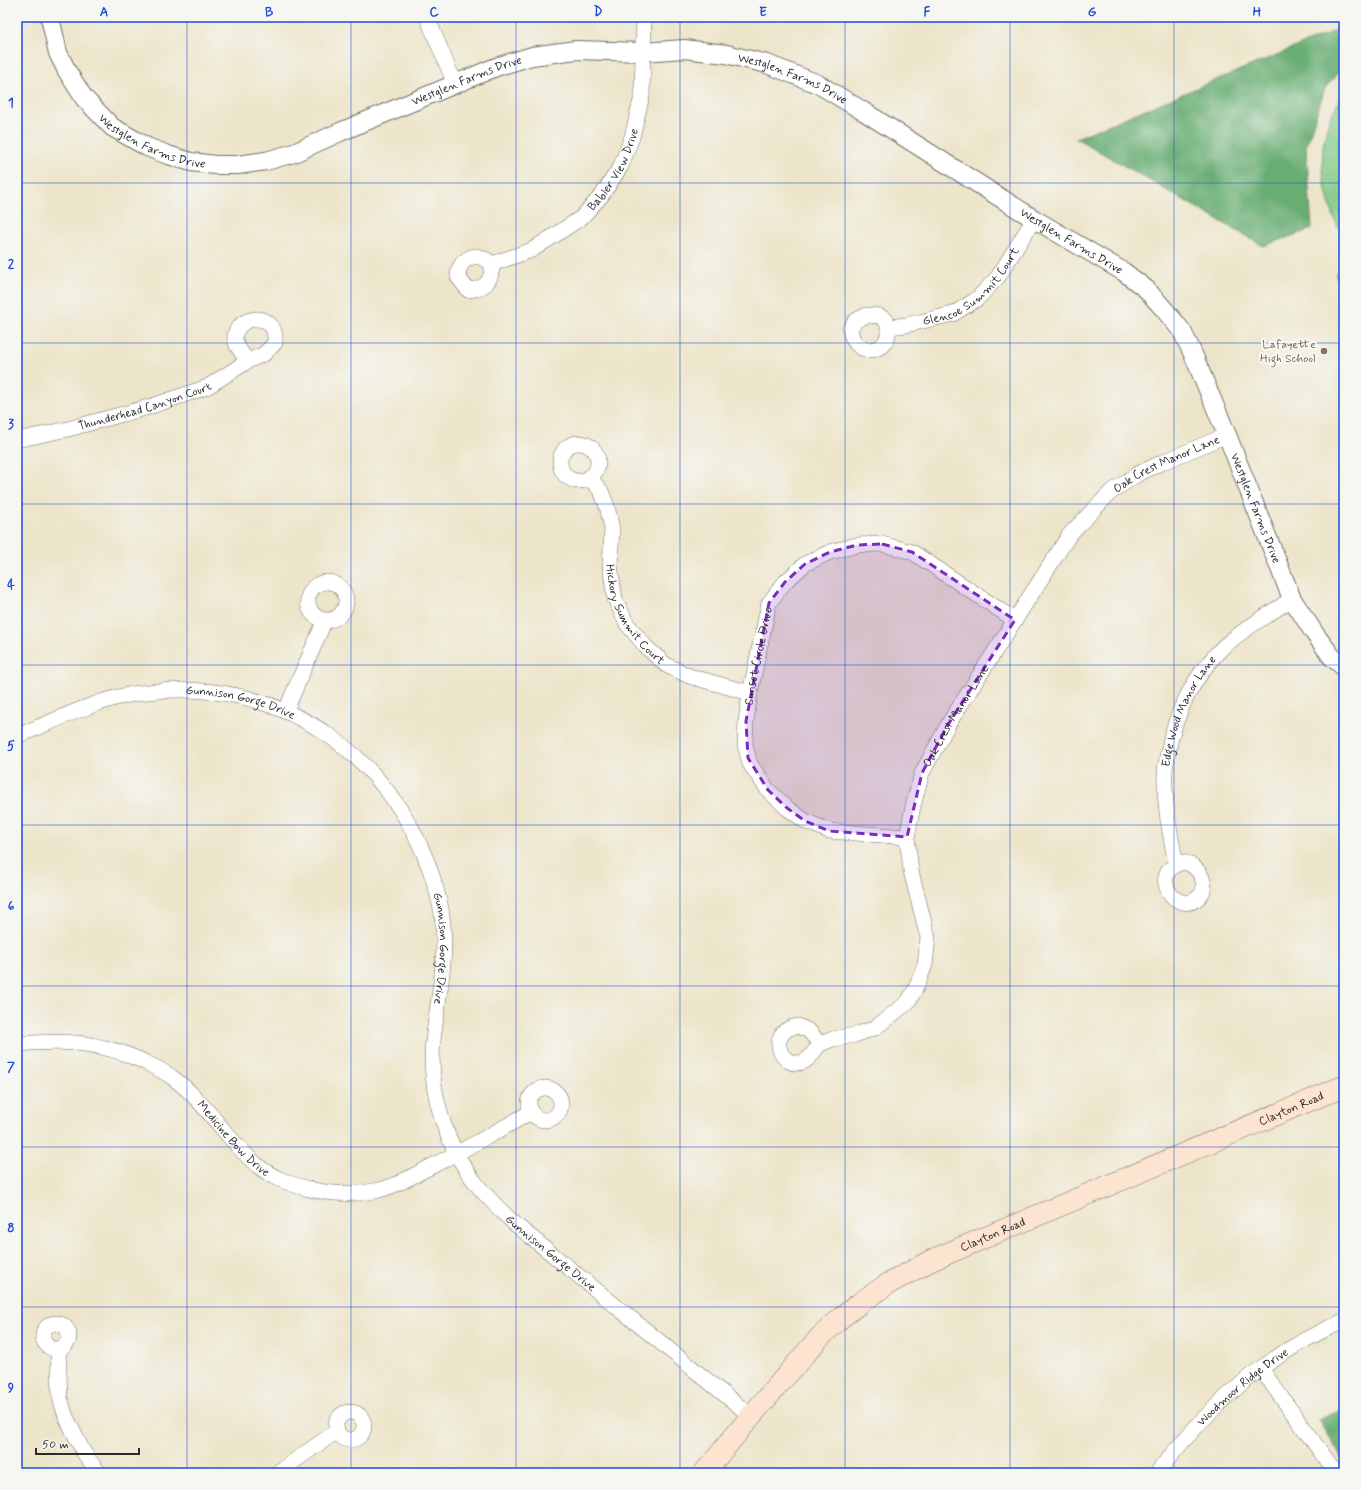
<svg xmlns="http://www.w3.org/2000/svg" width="1361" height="1490" font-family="Mynerve,sans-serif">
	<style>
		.green { fill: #81c985; stroke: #567a58 }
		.forest { fill: #68ad72; stroke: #4a6c4e }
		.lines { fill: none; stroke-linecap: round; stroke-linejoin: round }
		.minor-casing { stroke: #6f6c63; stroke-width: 16 }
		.tertiary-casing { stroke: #6f6c63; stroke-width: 20 }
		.secondary-casing { stroke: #6f6c63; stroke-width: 22 }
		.minor { stroke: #fff; stroke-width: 15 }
		.tertiary { stroke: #fff; stroke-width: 18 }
		.secondary { stroke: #fde4d1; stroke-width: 21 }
		.marked { fill: #7b2cbf; fill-opacity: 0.2; stroke: #7b2cbf; stroke-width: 3; stroke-dasharray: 8 5; stroke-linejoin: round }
		.grid { fill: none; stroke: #1d4ed8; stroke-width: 1; stroke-opacity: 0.55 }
		.education-dot { fill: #8d6e63; stroke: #f6f6f2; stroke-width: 1.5 }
		.labels { text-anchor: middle; stroke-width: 4; stroke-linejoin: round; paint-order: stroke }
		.street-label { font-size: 12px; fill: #2b2b2b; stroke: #f6f6f2 }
		.education-label { font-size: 12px; fill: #785e54; stroke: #f6f6f2; text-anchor: end }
		.neatline { fill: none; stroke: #1d4ed8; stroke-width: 1.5 }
		.grid-label { font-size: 13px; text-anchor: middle; font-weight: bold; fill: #1d4ed8 }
	</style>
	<rect width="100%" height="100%" fill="#f6f6f2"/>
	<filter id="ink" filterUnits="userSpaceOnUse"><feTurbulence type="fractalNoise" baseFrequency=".025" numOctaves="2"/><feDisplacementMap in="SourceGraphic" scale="8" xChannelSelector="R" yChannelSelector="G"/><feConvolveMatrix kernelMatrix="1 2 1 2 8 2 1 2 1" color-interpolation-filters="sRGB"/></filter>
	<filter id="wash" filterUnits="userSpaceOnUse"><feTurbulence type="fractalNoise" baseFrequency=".012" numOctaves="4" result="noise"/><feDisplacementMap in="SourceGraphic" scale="16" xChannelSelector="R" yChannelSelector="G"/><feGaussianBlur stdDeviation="0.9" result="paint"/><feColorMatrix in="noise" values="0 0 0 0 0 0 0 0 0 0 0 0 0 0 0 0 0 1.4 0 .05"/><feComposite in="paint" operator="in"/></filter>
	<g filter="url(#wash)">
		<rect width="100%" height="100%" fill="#ede5ca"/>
		<!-- green -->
		<g class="green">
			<path d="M1344,93V225L1338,228C1319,180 1313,137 1344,93Z"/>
			<polygon points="1344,269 1344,295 1335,273"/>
		</g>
		<!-- forest -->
		<g class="forest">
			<polygon points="1344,27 1344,67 1325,88 1306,146 1312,229 1263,246 1076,138"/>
			<polygon points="1344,1409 1344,1461 1318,1420"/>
		</g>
	</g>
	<g filter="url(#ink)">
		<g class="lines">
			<!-- minor casing -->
			<g class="minor-casing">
				<g id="minor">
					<polyline points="427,17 455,84"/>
					<path d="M476,256L487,260L492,264C492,281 486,289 468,290L458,277C458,266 464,258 476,256Z"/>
					<path id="s1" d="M492,264L532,250L581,218L602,195L621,166L632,137L642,96L644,17"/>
					<path d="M867,315L879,316L886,320C899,351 855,364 850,329L855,321Z"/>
					<path id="s2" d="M889,327L906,325L953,314L977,299L998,277L1034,219"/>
					<path id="s3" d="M17,440L68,429L149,407L207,387L248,361L264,354L275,343C278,305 227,318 236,343C238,349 244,356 248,361"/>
					<circle cx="579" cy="462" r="19"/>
					<path id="s4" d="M589,477L601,491L607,506L612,529L610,565L615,599L627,624L646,647L666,665L689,676L750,693"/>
					<circle cx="327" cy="601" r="19"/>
					<polyline points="286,710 325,620"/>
					<path id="s5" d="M17,736C55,721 93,701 133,694C281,669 407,761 440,904C450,950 438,996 433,1041C428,1091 446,1147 478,1186C489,1199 502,1212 515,1224L751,1416"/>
					<path id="s6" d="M907,837L829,831L805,821L787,808L768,790L750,764L745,745L746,721L750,693L769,603L785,582L805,564L830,552L857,545L882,544L912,552L1015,620"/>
					<path d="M1183,862C1187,863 1191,864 1194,867C1203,875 1208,888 1199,897C1176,918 1146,872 1183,862Z"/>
					<path id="s7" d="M1176,864C1170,834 1164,804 1165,773C1165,766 1167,759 1168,752C1175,713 1194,676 1222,648C1243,629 1269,614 1292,599"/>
					<path d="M798,1026L809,1031L820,1044C815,1049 812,1057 805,1061C781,1073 764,1030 798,1026Z"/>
					<path id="s8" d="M17,1044C61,1040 97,1041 138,1059C150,1065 163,1070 173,1078C206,1102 226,1139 257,1165C272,1178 290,1184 309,1189C330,1194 353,1195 375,1191C395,1187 412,1176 430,1167C464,1150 498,1131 531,1112"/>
					<path id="s9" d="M820,1044L833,1039L855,1035L875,1028L908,1002L915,990L925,965L928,938L911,871L907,837L913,806L922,773L949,723L1070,534L1110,493L1136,475L1163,462L1227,435"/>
					<circle cx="545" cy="1104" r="16"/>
					<circle cx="56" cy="1336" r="13"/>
					<polyline points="58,1349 60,1398 66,1417 84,1453 99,1473"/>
					<polyline points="1261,1369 1336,1473"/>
					<circle cx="350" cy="1426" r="14"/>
					<polyline points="277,1473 337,1431"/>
					<path id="s10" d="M1157,1473C1206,1409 1269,1352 1344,1321"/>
				</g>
			</g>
			<!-- tertiary casing -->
			<g class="tertiary-casing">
				<g id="tertiary">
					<path id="s11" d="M50,17L58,53L67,71L84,98L112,127L147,147L168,155L191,162L215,165H238L266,161L294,153L340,132L496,67L532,56L576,50L643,52L684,49L726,54L767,64L818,84L863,111L1034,219L1124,272L1146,289L1163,308L1182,331L1193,354L1227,435L1292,599L1315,634L1332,657L1344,667"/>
				</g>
			</g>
			<!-- secondary casing -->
			<g class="secondary-casing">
				<g id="secondary">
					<path id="s12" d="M704,1473L751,1416L819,1338L842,1317L860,1303L886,1285L932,1260L1344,1086"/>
				</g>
			</g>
			<!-- minor -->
			<use href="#minor" class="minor"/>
			<!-- tertiary -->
			<use href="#tertiary" class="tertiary"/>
			<!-- secondary -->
			<use href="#secondary" class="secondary"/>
		</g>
	</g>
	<!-- marked area -->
	<path class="marked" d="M882,544L912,552L1015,620L949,723L922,773L907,837L829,831L805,821L787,808L768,790L748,758L746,721L769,603L785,582L805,564L830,552L857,545Z"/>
	<!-- grid -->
	<path class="grid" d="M187,17V1473M351,17V1473M516,17V1473M680,17V1473M845,17V1473M1010,17V1473M1174,17V1473M17,183H1344M17,343H1344M17,504H1344M17,665H1344M17,825H1344M17,986H1344M17,1147H1344M17,1307H1344"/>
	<!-- markers -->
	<circle class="education-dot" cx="1324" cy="351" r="4"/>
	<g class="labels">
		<!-- street labels -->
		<g class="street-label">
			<text dy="4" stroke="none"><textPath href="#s11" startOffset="844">Westglen Farms Drive</textPath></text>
			<text dy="4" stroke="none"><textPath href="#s11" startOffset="508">Westglen Farms Drive</textPath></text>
			<text dy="4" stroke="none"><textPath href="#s11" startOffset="172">Westglen Farms Drive</textPath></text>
			<text dy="4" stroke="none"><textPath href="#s1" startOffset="160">Babler View Drive</textPath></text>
			<text dy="4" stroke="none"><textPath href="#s11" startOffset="1168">Westglen Farms Drive</textPath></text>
			<text dy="4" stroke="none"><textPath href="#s2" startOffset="96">Glencoe Summit Court</textPath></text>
			<text dy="4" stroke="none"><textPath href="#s3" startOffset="132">Thunderhead Canyon Court</textPath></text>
			<text dy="4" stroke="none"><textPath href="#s9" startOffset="739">Oak Crest Manor Lane</textPath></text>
			<text dy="4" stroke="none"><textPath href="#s11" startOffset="1504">Westglen Farms Drive</textPath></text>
			<text dy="4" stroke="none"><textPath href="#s4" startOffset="151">Hickory Summit Court</textPath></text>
			<text dy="4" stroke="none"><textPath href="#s6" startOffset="294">Sunset Circle Drive</textPath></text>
			<text dy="4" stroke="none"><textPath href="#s5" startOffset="233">Gunnison Gorge Drive</textPath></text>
			<text dy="4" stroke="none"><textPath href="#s7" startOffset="159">Edge Wood Manor Lane</textPath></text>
			<text dy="4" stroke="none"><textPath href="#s9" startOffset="403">Oak Crest Manor Lane</textPath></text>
			<text dy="4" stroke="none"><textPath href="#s5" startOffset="580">Gunnison Gorge Drive</textPath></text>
			<text dy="4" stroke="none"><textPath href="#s12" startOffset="705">Clayton Road</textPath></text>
			<text dy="4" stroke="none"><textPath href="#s8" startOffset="249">Medicine Bow Drive</textPath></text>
			<text dy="4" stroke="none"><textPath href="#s12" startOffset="381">Clayton Road</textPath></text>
			<text dy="4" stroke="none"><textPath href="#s5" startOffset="928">Gunnison Gorge Drive</textPath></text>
			<text dy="4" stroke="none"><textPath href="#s10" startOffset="122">Woodmoor Ridge Drive</textPath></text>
		</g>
		<!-- education labels -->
		<g class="education-label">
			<text x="1316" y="348">Lafayette<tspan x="1316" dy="14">High School</tspan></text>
		</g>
	</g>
	<!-- margin -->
	<rect width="1361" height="1490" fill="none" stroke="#f6f6f2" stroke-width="44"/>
	<!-- scale -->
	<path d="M36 1448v6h103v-6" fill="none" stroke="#2b2b2b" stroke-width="2"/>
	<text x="42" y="1448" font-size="12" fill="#2b2b2b" stroke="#f6f6f2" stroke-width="3" paint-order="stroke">50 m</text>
	<rect x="22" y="22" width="1317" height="1446" class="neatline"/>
	<g class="grid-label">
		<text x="104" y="16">A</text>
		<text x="269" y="16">B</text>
		<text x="434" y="16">C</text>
		<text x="598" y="16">D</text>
		<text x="763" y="16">E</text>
		<text x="927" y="16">F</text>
		<text x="1092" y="16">G</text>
		<text x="1257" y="16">H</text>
		<text x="11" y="107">1</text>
		<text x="11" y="268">2</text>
		<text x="11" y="428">3</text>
		<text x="11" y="589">4</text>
		<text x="11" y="750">5</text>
		<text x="11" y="910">6</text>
		<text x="11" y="1071">7</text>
		<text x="11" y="1232">8</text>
		<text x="11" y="1392">9</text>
	</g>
</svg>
